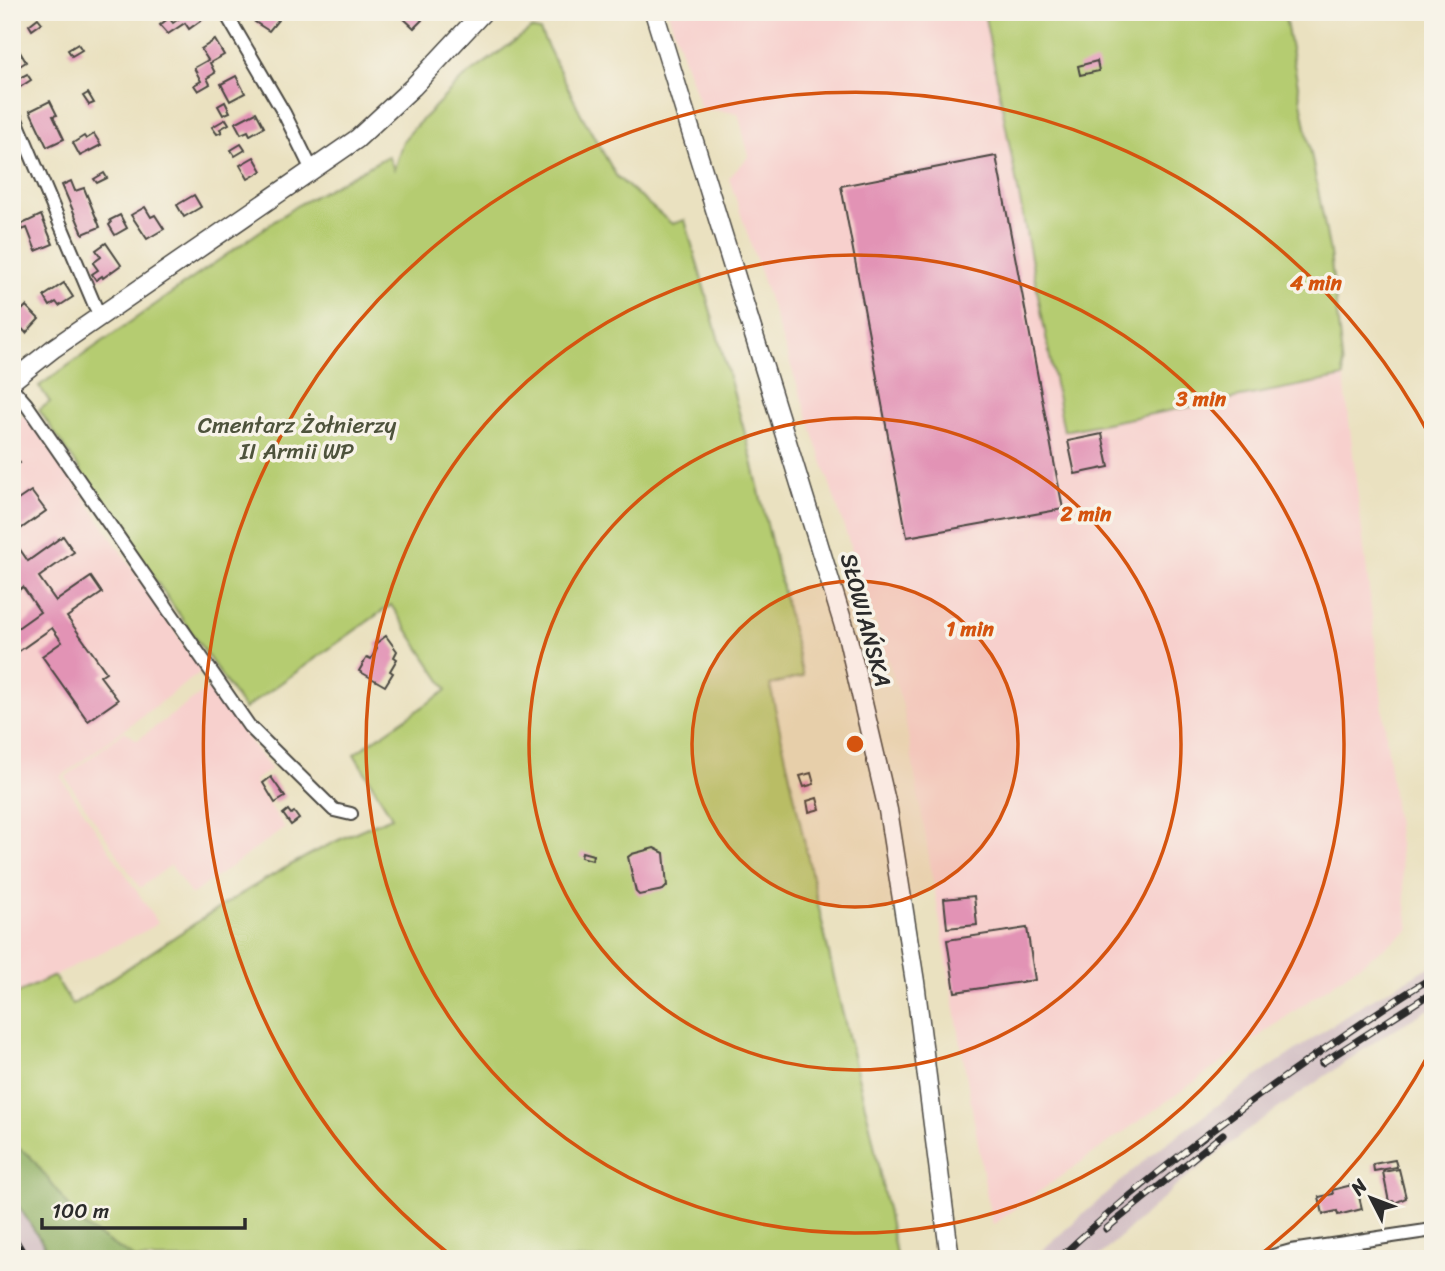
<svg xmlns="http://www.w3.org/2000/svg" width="1445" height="1271" font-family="Sriracha,sans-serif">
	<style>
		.built { fill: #f7d0cd }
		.industrial { fill: #d2bec3 }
		.green { fill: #b5cc71; stroke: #707c4e; stroke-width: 2 }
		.forest { fill: #90b063; stroke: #5e6e47; stroke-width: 2 }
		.building { fill: #e293b5 }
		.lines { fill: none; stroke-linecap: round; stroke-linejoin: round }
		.street-casing { stroke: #484641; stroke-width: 16 }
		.secondary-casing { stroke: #484641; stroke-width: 21 }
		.street { stroke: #fff; stroke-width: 12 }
		.secondary { stroke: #fff; stroke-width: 18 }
		.rail-casing { stroke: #2b2b2b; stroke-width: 7 }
		.rail { stroke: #f7f3e8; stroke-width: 4.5; stroke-dasharray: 13; stroke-linecap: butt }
		.ring { fill: none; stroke: #d5540f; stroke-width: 3.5 }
		.labels { text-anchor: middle; stroke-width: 7; stroke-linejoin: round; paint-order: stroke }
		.park-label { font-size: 23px; fill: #4e533c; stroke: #f7f3e8 }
		.street-label { font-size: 23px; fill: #2b2b2b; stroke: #f7f3e8 }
		.centre { fill: #d5540f; stroke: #f7f3e8; stroke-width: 3.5 }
		.ring-label { font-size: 21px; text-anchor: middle; font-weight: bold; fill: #d5540f; stroke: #f7f3e8; stroke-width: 7; stroke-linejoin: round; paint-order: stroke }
	</style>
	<rect width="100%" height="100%" fill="#f7f3e8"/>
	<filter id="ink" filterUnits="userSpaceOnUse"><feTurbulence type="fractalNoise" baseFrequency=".0143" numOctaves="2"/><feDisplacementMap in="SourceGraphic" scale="14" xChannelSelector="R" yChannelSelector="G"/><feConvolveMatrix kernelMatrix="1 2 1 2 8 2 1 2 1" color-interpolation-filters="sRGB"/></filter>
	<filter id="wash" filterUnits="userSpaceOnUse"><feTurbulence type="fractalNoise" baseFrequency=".00686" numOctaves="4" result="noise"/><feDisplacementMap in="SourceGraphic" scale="28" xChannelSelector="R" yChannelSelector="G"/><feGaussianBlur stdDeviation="1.57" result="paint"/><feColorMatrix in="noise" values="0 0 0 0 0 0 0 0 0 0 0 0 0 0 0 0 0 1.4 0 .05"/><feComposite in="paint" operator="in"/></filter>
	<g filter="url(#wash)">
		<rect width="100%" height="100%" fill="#eae1c0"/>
		<!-- built -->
		<g class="built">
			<polygon points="668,12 984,12 1064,431 1344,377 1409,930 992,1225 903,706 729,178 749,156 738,113 701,109"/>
			<polygon points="27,413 202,671 61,777 158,923 145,931 12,996 12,424"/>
			<polygon points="209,688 271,769 254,781 285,828 191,895 171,865 140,888 65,777 125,731 137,740"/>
		</g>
		<!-- industrial -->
		<g class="industrial">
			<polygon points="1433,965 1433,1007 1386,1034 1253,1126 1181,1182 1096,1259 1032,1259 1153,1153 1259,1075 1365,1003"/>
			<polygon points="12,1196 53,1259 12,1259"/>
		</g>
		<!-- green -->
		<g class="green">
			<polygon points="984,12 1284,12 1330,253 1344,377 1064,431"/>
			<path d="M531,29L540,31L581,114L617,177L672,224L685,220L748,444L803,676L770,685L836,986L871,1130L897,1259H136L85,1227L30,1156L12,1144V996L54,976L72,1005C175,938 277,861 392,817L354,754L447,690L391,605L244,709L39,410L50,402L39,386L296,206L388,156L394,169L403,141L413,129L460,81Z"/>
		</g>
		<!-- forest -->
		<polygon class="forest" points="12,1144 30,1156 85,1227 136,1259 53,1259 12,1196"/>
		<g id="blocks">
			<!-- building -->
			<g class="building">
				<polygon points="188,12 197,12 203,19 189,29 185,23 168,34 160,25 169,18 173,23"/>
				<polygon points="261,12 281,12 283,14 269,31 255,22 258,20 255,18"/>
				<polygon points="407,12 413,12 422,20 414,28 402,17"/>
				<polygon points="38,18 42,23 32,30 29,25"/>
				<polygon points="12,39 26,62 18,67 16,64 12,66"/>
				<polygon points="215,40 224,55 210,63 215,73 207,78 210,84 198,91 194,85 201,81 194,68 208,60 201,49"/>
				<polygon points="78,44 82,50 72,56 68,50"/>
				<polygon points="1097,61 1099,71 1080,75 1078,66"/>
				<polygon points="27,74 31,80 20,87 16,80"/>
				<polygon points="236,76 245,93 230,101 221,84"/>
				<polygon points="88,93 94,103 89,105 83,96"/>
				<polygon points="50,101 57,115 53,116 64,139 47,147 30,111"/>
				<polygon points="225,102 230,112 223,115 218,106"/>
				<polygon points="256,112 264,127 250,135 248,131 241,134 235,123"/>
				<polygon points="226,119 229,124 220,129 222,132 217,134 212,127"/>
				<polygon points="94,134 101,145 80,156 73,143 84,136 86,139"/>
				<polygon points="241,144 245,150 235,156 231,150"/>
				<polygon points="12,146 21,166 12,170"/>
				<polygon points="996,156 1063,509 907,537 841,186"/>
				<polygon points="254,157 262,171 248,179 240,165"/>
				<polygon points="104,173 107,178 97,183 94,179"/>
				<polygon points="71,181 75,191 84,188 100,227 83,234 62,185"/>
				<polygon points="194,195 201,207 184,217 177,205"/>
				<polygon points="145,207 151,217 155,215 164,229 147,239 131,215"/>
				<polygon points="41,215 53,244 36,251 27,228 22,230 20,225"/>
				<polygon points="120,215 127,228 115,235 109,225 111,223 110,220"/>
				<polygon points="106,243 121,265 103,278 102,276 96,280 92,274 98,270 93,263 101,257 96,250"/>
				<polygon points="64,283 73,297 59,306 56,302 50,306 44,296"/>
				<polygon points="26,306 39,319 26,333 13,319"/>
				<polygon points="1102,434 1109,467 1075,474 1068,441"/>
				<polygon points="12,452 20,463 12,468"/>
				<polygon points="31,491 46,511 12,535 12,504"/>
				<polygon points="63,536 74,552 39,577 56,601 91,577 102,593 67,617 106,672 100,676 118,700 88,721 42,656 62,642 52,628 12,656 12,632 40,612 23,587 12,595 12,538 28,561"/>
				<polygon points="386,636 397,651 394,657 397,659 390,671 393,673 385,686 359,671 367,657 371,659 377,648 375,644"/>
				<polygon points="811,773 814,784 804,787 800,776"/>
				<polygon points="271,777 285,797 275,803 263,783"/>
				<polygon points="817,798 820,809 809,812 807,801"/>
				<polygon points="288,810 291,814 294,812 299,819 291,825 283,814"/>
				<polygon points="654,848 664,853 667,886 663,890 639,895 636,892 628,857 632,854"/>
				<polygon points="582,852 593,855 592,860 581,857"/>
				<polygon points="974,896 977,925 947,928 944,899"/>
				<polygon points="1027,928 1035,980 955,992 947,940"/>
				<polygon points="1395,1160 1397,1167 1374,1171 1373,1164"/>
				<polygon points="1399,1169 1406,1198 1395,1203 1393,1201 1389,1202 1383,1172"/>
				<polygon points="1356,1184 1362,1209 1338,1215 1337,1211 1323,1214 1319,1197 1333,1194 1332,1190"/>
			</g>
		</g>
	</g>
	<g filter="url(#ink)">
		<use href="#blocks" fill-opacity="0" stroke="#484641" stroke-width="2"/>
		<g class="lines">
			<!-- street casing -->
			<g class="street-casing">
				<g id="street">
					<polyline points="225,12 284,113 312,170"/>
					<polyline points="12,110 95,306 101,316"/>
					<polyline points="12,388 26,404 249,726 334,810 351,814"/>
					<polyline points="1262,1259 1291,1251 1433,1230"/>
				</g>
			</g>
			<!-- secondary casing -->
			<g class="secondary-casing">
				<g id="secondary">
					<polyline points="654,12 848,639 888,810 915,982 950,1259"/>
					<polyline points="12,381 54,348 357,139 413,87 483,12"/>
				</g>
			</g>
			<!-- street -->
			<use href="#street" class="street"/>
			<!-- secondary -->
			<use href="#secondary" class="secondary"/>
			<!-- rail casing -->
			<g class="rail-casing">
				<g id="rail">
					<polyline points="1322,1063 1433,992"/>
					<polyline points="1106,1229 1223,1134"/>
					<polyline points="12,1234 27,1259"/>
					<path d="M1058,1259C1134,1188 1215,1126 1300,1066C1343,1036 1387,1004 1433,977"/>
				</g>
			</g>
			<!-- rail -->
			<use href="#rail" class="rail"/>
		</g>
	</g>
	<!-- distance rings -->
	<circle cx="855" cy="744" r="163" fill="#d5540f" fill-opacity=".12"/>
	<g class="ring">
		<circle cx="855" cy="744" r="163"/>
		<circle cx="855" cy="744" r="326"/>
		<circle cx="855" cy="744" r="489"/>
		<path d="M1431 1050A652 652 0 0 1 1256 1258M454 1258A652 652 0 1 1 1431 438"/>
	</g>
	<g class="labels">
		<!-- park labels -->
		<g class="park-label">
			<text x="297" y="433">Cmentarz Żołnierzy<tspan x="297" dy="26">II Armii WP</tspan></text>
		</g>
		<!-- street labels -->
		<g class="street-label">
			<text transform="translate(866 620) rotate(75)" y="8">SŁOWIAŃSKA</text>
		</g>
	</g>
	<circle cx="855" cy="744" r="10" class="centre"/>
	<g class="ring-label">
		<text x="1316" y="290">4 min</text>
		<text x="1201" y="406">3 min</text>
		<text x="1086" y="521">2 min</text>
		<text x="970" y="636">1 min</text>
	</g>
	<!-- margin -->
	<rect width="1445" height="1271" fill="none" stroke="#f7f3e8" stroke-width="42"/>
	<!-- north arrow -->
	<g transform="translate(1371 1198) rotate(312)" stroke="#f7f3e8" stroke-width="5" paint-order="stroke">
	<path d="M0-5L12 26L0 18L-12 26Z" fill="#2b2b2b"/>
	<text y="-10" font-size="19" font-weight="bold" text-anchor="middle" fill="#2b2b2b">N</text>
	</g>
	<!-- scale -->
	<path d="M42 1218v10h203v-10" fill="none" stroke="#2b2b2b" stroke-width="3.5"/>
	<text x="52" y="1218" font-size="21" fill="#2b2b2b" stroke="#f7f3e8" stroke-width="5" paint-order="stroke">100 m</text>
</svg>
